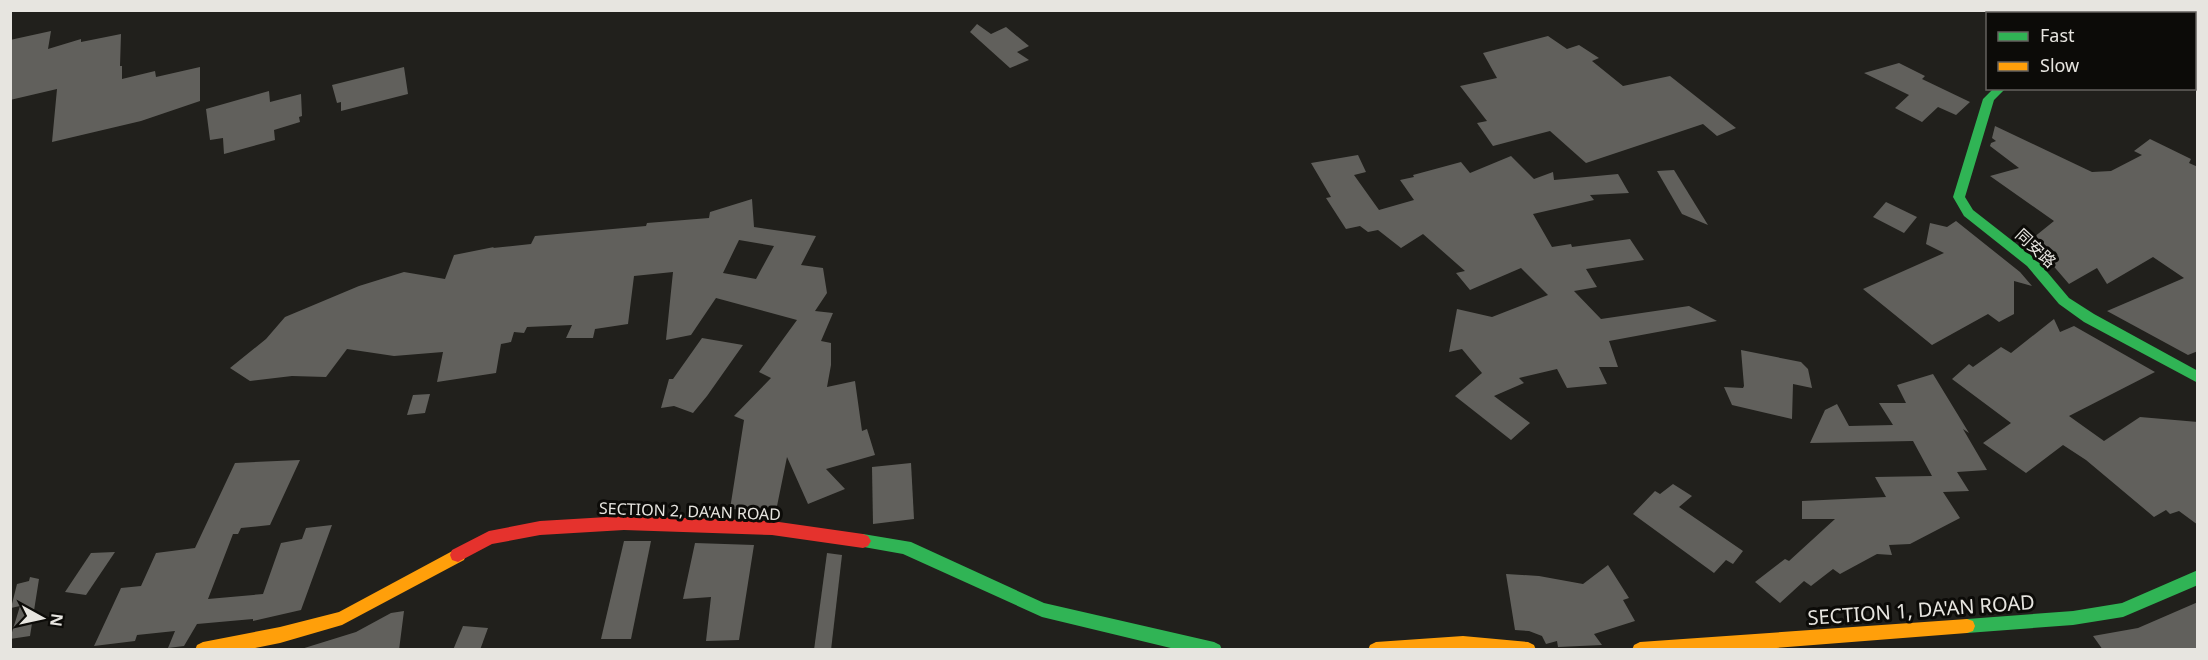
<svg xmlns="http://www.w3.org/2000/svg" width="2208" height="660" font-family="'Noto Sans','Noto Sans TC',sans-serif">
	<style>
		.building { fill: #61605c; fill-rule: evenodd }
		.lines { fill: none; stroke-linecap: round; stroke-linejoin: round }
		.fast { fill: #30b455; fill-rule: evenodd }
		.slow { fill: #ff9f0a; fill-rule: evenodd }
		.jam { fill: #e5322d; fill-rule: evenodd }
		.labels { text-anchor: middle; stroke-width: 6; stroke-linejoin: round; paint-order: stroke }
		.street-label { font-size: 16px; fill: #e7e5e0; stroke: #0c0b08 }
		.near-street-label { font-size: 20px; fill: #e7e5e0; stroke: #0c0b08 }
	</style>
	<rect width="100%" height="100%" fill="#21201c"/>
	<!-- building -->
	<g class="building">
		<polygon points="977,24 991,34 1006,27 1029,46 1017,52 1029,60 1010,68 970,32"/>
		<polygon points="51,31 48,49 81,39 81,42 121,34 120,66 122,66 122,79 155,71 156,77 200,67 200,101 141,121 52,142 57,89 10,100 10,40"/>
		<polygon points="1548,36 1567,49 1579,45 1599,58 1592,61 1623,86 1670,76 1736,128 1717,136 1703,124 1586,163 1550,131 1493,146 1477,123 1487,121 1460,86 1497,78 1483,53"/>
		<polygon points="1899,63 1925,76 1922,79 1970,102 1956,115 1938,107 1922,122 1895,108 1909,95 1864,73"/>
		<polygon points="404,67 408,94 341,111 341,102 337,103 332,85"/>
		<polygon points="269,91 270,102 301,94 302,116 299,117 300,122 274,130 275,140 224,154 223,138 210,140 206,109"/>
		<polygon points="1995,126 2092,172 2111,171 2142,155 2134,151 2150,139 2191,159 2189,163 2198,167 2198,351 2188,355 2107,311 2184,278 2153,257 2107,284 2097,268 2069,284 2044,255 2028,242 2054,221 1990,176 2019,168 1990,146 1991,143 1996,141 1992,138"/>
		<polygon points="1358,155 1366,172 1354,175 1379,210 1414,200 1400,180 1414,177 1413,175 1461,162 1470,173 1511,156 1534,179 1553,172 1554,180 1618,174 1629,193 1590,195 1594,200 1533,214 1552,247 1571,244 1572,247 1630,239 1644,260 1586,269 1597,287 1574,291 1601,319 1689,306 1717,321 1609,341 1618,367 1599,367 1607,384 1567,388 1557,369 1519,378 1524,383 1494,396 1530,423 1511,440 1455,396 1482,373 1462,349 1449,352 1457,309 1492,317 1548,295 1521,268 1470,290 1456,273 1465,271 1423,234 1401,248 1378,230 1368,232 1360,226 1346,229 1326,198 1331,197 1311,163"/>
		<polygon points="1674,170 1708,225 1682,214 1657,171"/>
		<path d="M752,199L754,227L816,236L801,265L823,268L827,293L815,311L833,313L821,341L831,343V365L827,387L855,381L862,431L867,429L875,455L826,469L845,489L808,504L787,457L776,511L730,509L744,420L734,416L771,378L759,372L797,320L716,298L691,335L666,340L673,272L634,276L628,324L595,329L593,338H566L572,325L527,327L524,333L514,332L511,342L501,344L496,373L437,382L443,352L394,356L347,349L326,377L292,376L250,381L230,368L266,339L285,317L359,286L404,272L445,279L454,255L494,247L493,248L531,244L535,236L646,226L647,223L709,218L710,212ZM739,240L774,246L756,279L723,273Z"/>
		<polygon points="1886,202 1917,217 1904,233 1873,217"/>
		<polygon points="1956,221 2020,272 2032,286 2014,281 2014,314 1999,322 1988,314 1932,345 1863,289 1944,253 1926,244 1930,223 1947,227"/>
		<polygon points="2054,319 2060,332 2074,326 2155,372 2069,416 2104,441 2140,417 2198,422 2198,525 2179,511 2170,514 2166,510 2154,517 2086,460 2063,445 2026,473 1983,443 2011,423 1952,379 1969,364 1973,367 2001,347 2011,353"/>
		<polygon points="702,338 743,345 707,396 693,413 674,406 661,408 669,379 673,379"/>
		<polygon points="1741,350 1801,362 1808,369 1812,388 1793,384 1792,419 1732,405 1724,387 1743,388 1744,386"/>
		<polygon points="1933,374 1969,433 1963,429 1987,470 1957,472 1969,491 1943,492 1960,518 1910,544 1889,545 1892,555 1877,554 1840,574 1833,569 1811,586 1804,581 1780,603 1755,582 1785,559 1789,561 1835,519 1802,519 1802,501 1886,497 1875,477 1932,476 1913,441 1810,443 1825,410 1837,404 1849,426 1893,425 1879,403 1906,403 1897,385"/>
		<polygon points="430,394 425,413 407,415 413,395"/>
		<polygon points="300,460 270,525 241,528 238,534 233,534 208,599 263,594 281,543 302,539 306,528 332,525 301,610 253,621 253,619 197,624 184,646 168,648 175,631 137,635 135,641 94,646 121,588 141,586 156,553 195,548 235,463"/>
		<polygon points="911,463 914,519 873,524 872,467"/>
		<polygon points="1673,484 1692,496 1679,507 1743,551 1733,564 1726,560 1714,573 1633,514 1655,491 1660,494"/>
		<polygon points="624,541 651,541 631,639 601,639"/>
		<polygon points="695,543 754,545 739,640 706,641 711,597 683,599"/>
		<polygon points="115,552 86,595 65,592 91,553"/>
		<polygon points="827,553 842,555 831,650 814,650"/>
		<polygon points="1608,565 1629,598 1623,600 1635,621 1594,634 1602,645 1558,647 1557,641 1546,644 1542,636 1529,631 1515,630 1506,574 1539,576 1583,584"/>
		<polygon points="30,577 39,579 30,636 10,639 20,606 11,608 17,584 29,581"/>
		<polygon points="2198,602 2198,650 2103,650 2093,636 2138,628"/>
		<polygon points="404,611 399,650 298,650 356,632 391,613"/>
		<polygon points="463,626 488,628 480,650 453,650"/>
	</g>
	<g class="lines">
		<!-- fast -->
		<g class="fast">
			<rect x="2151" y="10" width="10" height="4"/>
			<polygon points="1994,88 2006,88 1994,100 1965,197 1973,210 2037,260 2069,298 2094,314 2198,371 2198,383 2084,322 2059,304 2027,266 1964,216 1953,197 1983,99"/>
			<polygon points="863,534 911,542 1044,603 1214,642 1220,645 1222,650 1179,650 1042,617 903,554 858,546 855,541 858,536"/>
			<polygon points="2198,570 2198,585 2123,617 2073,625 1967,633 1961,631 1959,626 1961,621 1967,619 2073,611 2122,603"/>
		</g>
		<!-- slow -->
		<g class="slow">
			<polygon points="458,548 464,550 466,555 464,560 342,625 280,643 245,650 195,650 197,645 203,642 280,627 339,612"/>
			<polygon points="1967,619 1973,621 1975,626 1973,631 1967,633 1750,650 1632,650 1634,645 1640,642"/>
			<polygon points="1463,636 1528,642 1534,645 1536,650 1368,650 1370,645 1376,642"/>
		</g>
		<!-- jam -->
		<polygon class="jam" points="624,516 772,521 863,534 868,536 871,541 868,546 863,548 772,535 624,530 540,535 492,544 458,562 452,560 450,555 452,550 489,531 540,521"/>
	</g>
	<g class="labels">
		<!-- street labels -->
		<g class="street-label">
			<text transform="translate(2036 248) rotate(43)" y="6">同安路</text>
			<text transform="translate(690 511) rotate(2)" y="6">SECTION 2, DA'AN ROAD</text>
		</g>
		<!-- near-street labels -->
		<g class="near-street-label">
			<text transform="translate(1921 610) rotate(-4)" y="7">SECTION 1, DA'AN ROAD</text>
		</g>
	</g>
	<!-- border -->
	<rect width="2208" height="660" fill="none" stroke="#e7e5e0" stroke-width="24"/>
	<!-- legend -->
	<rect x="1986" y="12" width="210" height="78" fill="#0c0b08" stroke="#64625e" stroke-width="1.5"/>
	<rect x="1998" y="32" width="30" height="9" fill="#30b455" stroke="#64625e" stroke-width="1.5"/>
	<text x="2040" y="42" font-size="18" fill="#e7e5e0">Fast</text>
	<rect x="1998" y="62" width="30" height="9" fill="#ff9f0a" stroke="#64625e" stroke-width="1.5"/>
	<text x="2040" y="72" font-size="18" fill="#e7e5e0">Slow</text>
	<!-- north arrow -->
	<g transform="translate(42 618) rotate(98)" stroke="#0c0b08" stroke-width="4.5" paint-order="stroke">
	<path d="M0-4.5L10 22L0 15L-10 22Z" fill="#e7e5e0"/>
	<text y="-9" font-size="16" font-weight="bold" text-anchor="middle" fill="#e7e5e0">N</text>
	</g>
</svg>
